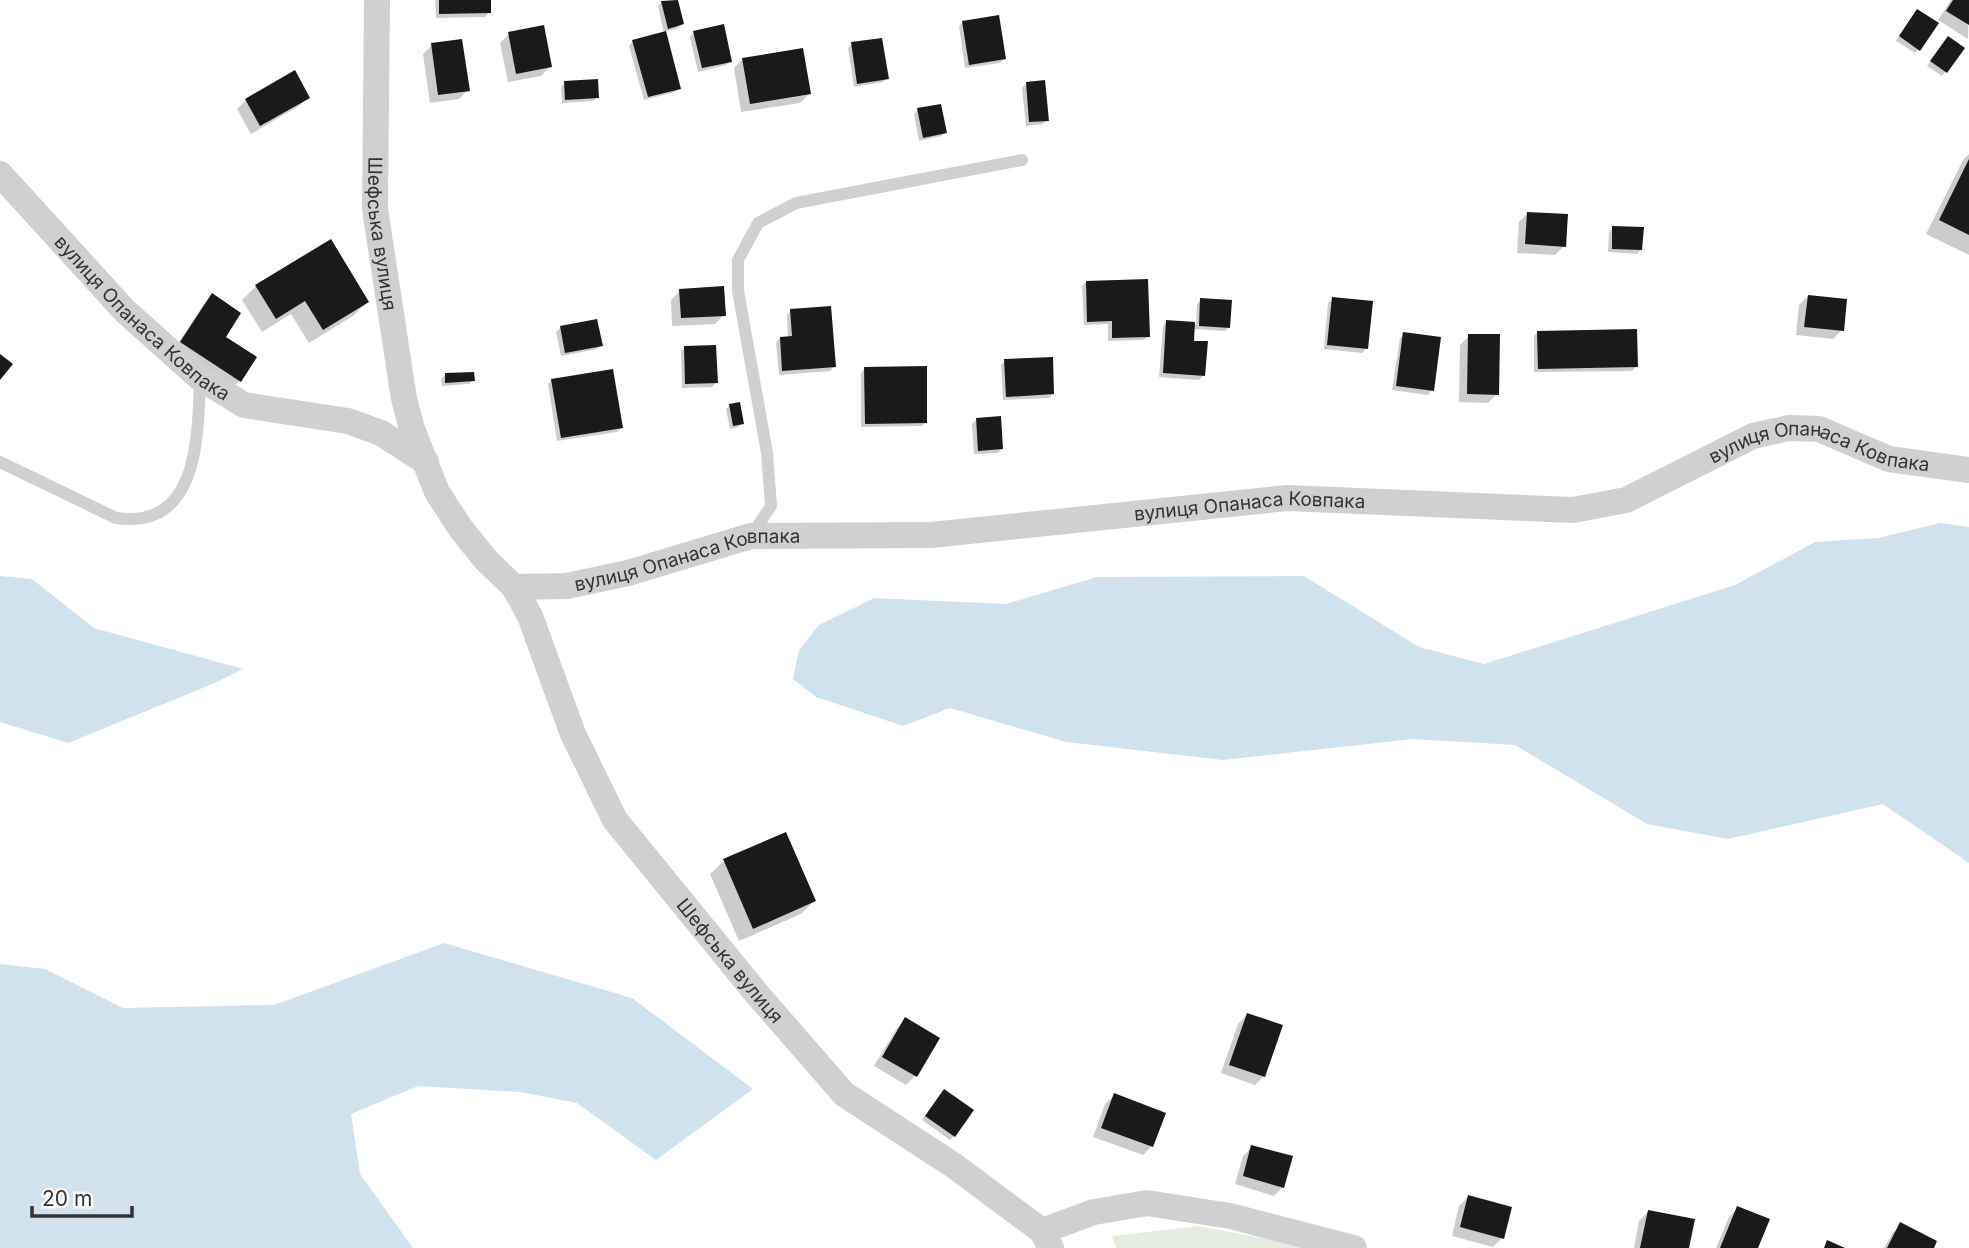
<svg xmlns="http://www.w3.org/2000/svg" width="1969" height="1248" font-family="Inter,sans-serif">
	<style>
		.green { fill: #e6ecdf }
		.water { fill: #cfe2ee }
		.shadow { fill: #0003 }
		.building { fill: #1a1a1a }
		.lines { fill: none; stroke-linecap: round; stroke-linejoin: round }
		.lane { stroke: #d0d0d0; stroke-width: 12 }
		.street { stroke: #d0d0d0; stroke-width: 26 }
		.labels { text-anchor: middle; stroke-width: 7; stroke-linejoin: round; paint-order: stroke }
		.street-label { font-size: 19px; fill: #333; stroke: #fff }
	</style>
	<rect width="100%" height="100%" fill="#fff"/>
	<!-- green -->
	<polygon class="green" points="1198,1226 1314,1248 1116,1248 1112,1236"/>
	<!-- water -->
	<g class="water">
		<polygon points="1940,523 1969,527 1969,863 1883,804 1728,839 1647,824 1515,745 1413,739 1223,760 1066,742 950,708 903,726 816,697 793,679 799,650 819,625 874,598 1006,604 1097,577 1304,576 1419,647 1484,664 1735,585 1815,542 1878,538"/>
		<polygon points="0,576 32,579 94,628 243,669 215,683 68,743 0,722"/>
		<polygon points="444,943 632,998 753,1089 656,1160 577,1103 520,1092 418,1086 351,1114 360,1174 413,1248 0,1248 0,964 45,969 123,1008 274,1005"/>
	</g>
	<!-- shadow -->
	<g class="shadow">
		<polygon points="435,0 489,0 489,13 485,17 436,18"/>
		<polygon points="676,0 682,24 678,28 664,32 679,88 675,92 644,100 629,46 633,41 664,33 658,6 662,2"/>
		<polygon points="1951,0 1969,0 1968,39 1938,20"/>
		<polygon points="1913,15 1919,49 1915,53 1896,41"/>
		<polygon points="963,22 1004,59 1000,63 965,68 959,26"/>
		<polygon points="694,32 730,61 726,65 698,72 690,37"/>
		<polygon points="509,34 550,67 541,76 508,82 500,43"/>
		<polygon points="1944,42 1963,48 1942,76 1927,66"/>
		<polygon points="852,44 887,78 883,82 854,87 848,48"/>
		<polygon points="432,45 468,90 459,99 430,103 423,54"/>
		<polygon points="743,59 809,94 800,103 741,112 734,68"/>
		<polygon points="565,83 597,97 593,101 562,103 561,87"/>
		<polygon points="1026,84 1047,120 1043,124 1026,126 1022,88"/>
		<polygon points="308,97 299,106 251,134 237,109 246,100"/>
		<polygon points="918,110 945,132 941,136 919,141 914,114"/>
		<polygon points="1969,154 1969,255 1926,234 1963,160"/>
		<polygon points="1528,213 1564,246 1555,255 1517,253 1519,222"/>
		<polygon points="1613,228 1641,250 1637,254 1608,252 1609,232"/>
		<polygon points="1086,282 1148,336 1144,340 1108,341 1108,324 1084,325 1082,286"/>
		<polygon points="256,286 367,302 353,316 309,343 291,314 262,332 242,300"/>
		<polygon points="680,291 724,315 715,324 672,326 671,300"/>
		<polygon points="213,296 223,337 239,381 231,390 173,351 204,304"/>
		<polygon points="1808,296 1842,330 1833,339 1796,335 1799,305"/>
		<polygon points="1333,299 1366,349 1362,353 1324,349 1328,303"/>
		<polygon points="1201,300 1229,327 1225,331 1193,329 1192,342 1203,376 1199,380 1159,377 1163,326 1167,322 1196,324 1197,304"/>
		<polygon points="791,311 834,367 830,371 779,375 776,343 780,338 788,338 787,315"/>
		<polygon points="596,321 601,345 597,349 561,356 556,332 560,328"/>
		<polygon points="1538,332 1636,367 1632,371 1534,372 1534,336"/>
		<polygon points="1404,333 1432,390 1428,395 1392,390 1400,338"/>
		<polygon points="1469,336 1497,394 1488,403 1459,402 1460,345"/>
		<polygon points="685,347 716,383 712,387 682,388 681,351"/>
		<polygon points="1005,361 1053,394 1049,398 1003,400 1001,365"/>
		<polygon points="865,368 926,422 922,426 861,427 861,373"/>
		<polygon points="445,375 473,380 469,384 442,386 441,379"/>
		<polygon points="552,380 621,428 617,432 557,441 548,384"/>
		<polygon points="730,405 742,423 738,427 730,429 726,409"/>
		<polygon points="976,420 1002,448 998,453 974,454 972,424"/>
		<polygon points="724,861 814,901 801,914 739,941 710,874"/>
		<polygon points="1247,1015 1264,1076 1255,1085 1221,1073 1238,1024"/>
		<polygon points="906,1019 938,1039 915,1076 906,1085 874,1066 897,1028"/>
		<polygon points="940,1095 954,1136 950,1140 922,1120"/>
		<polygon points="1114,1096 1152,1146 1143,1155 1093,1137 1105,1104"/>
		<polygon points="1252,1147 1283,1187 1274,1196 1235,1184 1243,1156"/>
		<polygon points="1468,1197 1502,1238 1493,1247 1452,1236 1459,1206"/>
		<polygon points="1738,1208 1756,1248 1716,1248 1729,1217"/>
		<polygon points="1648,1212 1688,1248 1634,1248 1639,1221"/>
		<polygon points="1901,1225 1932,1248 1884,1248 1892,1234"/>
	</g>
	<!-- building -->
	<g class="building">
		<polygon points="439,0 491,0 491,13 439,14"/>
		<polygon points="678,0 684,24 668,29 661,1"/>
		<polygon points="1953,0 1969,0 1969,25 1946,11"/>
		<polygon points="1917,9 1939,23 1920,51 1899,36"/>
		<polygon points="999,15 1006,59 969,65 962,21"/>
		<polygon points="724,24 732,62 702,68 693,31"/>
		<polygon points="544,25 552,67 516,74 508,32"/>
		<polygon points="666,31 681,89 648,97 632,40"/>
		<polygon points="1948,36 1965,48 1947,73 1930,61"/>
		<polygon points="882,38 889,79 857,84 851,42"/>
		<polygon points="462,39 470,91 438,95 431,43"/>
		<polygon points="803,48 811,94 750,104 742,58"/>
		<polygon points="295,70 310,98 260,126 245,99"/>
		<polygon points="598,79 599,98 565,100 564,81"/>
		<polygon points="1045,80 1049,121 1029,122 1026,82"/>
		<polygon points="941,104 947,133 923,138 917,108"/>
		<polygon points="1969,159 1969,235 1939,220"/>
		<polygon points="1527,212 1568,214 1566,247 1525,244"/>
		<polygon points="1612,226 1644,227 1642,250 1612,249"/>
		<polygon points="331,239 369,302 323,330 305,301 276,319 255,285"/>
		<polygon points="1148,279 1150,337 1112,338 1112,321 1087,322 1086,281"/>
		<polygon points="724,286 726,316 681,318 679,289"/>
		<polygon points="212,293 241,313 226,337 257,357 241,382 180,342"/>
		<polygon points="1808,295 1847,299 1844,331 1804,327"/>
		<polygon points="1332,297 1373,301 1368,349 1327,345"/>
		<polygon points="1200,298 1232,300 1230,328 1199,326"/>
		<polygon points="831,306 836,367 782,371 780,337 792,336 790,309"/>
		<polygon points="597,319 603,346 565,353 560,326"/>
		<polygon points="1166,320 1195,322 1194,341 1208,341 1205,376 1163,373"/>
		<polygon points="1637,329 1638,367 1538,369 1537,331"/>
		<polygon points="1403,332 1441,337 1434,391 1396,386"/>
		<polygon points="1468,334 1500,334 1499,395 1467,394"/>
		<polygon points="716,345 718,383 685,384 684,346"/>
		<polygon points="0,354 13,364 0,380"/>
		<polygon points="1053,357 1054,394 1006,397 1004,359"/>
		<polygon points="927,366 927,423 865,424 864,367"/>
		<polygon points="613,369 623,428 561,438 551,379"/>
		<polygon points="474,372 475,381 445,383 445,373"/>
		<polygon points="740,402 744,424 733,426 729,404"/>
		<polygon points="1001,416 1003,449 978,451 976,418"/>
		<polygon points="786,832 816,901 753,929 723,859"/>
		<polygon points="1247,1013 1283,1025 1265,1077 1229,1065"/>
		<polygon points="905,1017 940,1038 917,1077 882,1057"/>
		<polygon points="944,1089 974,1110 955,1137 925,1116"/>
		<polygon points="1114,1093 1166,1113 1153,1147 1101,1128"/>
		<polygon points="1251,1145 1293,1156 1284,1188 1243,1176"/>
		<polygon points="1468,1195 1512,1207 1504,1239 1460,1227"/>
		<polygon points="1737,1206 1770,1219 1758,1248 1720,1248"/>
		<polygon points="1648,1210 1695,1219 1689,1248 1640,1248"/>
		<polygon points="1900,1222 1937,1241 1934,1248 1887,1248"/>
		<polygon points="1827,1240 1845,1248 1824,1248"/>
	</g>
	<g class="lines">
		<!-- lane -->
		<g class="lane">
			<path d="M0,462L116,518C199,530 198,436 200,378"/>
			<polyline points="751,536 771,506 767,453 738,291 738,260 758,223 796,203 1022,160"/>
		</g>
		<!-- street -->
		<g class="street">
			<path id="s1" d="M377,0L375,209L404,399L412,429L437,492L461,529L486,560L514,587L530,616L573,734L615,820L757,994L844,1094L953,1165L1042,1231L1051,1248"/>
			<path id="s2" d="M0,174L125,311L200,378L244,405L348,421L381,433L426,462"/>
			<path id="s3" d="M514,587L567,586L628,573L751,536L931,535L1287,498L1573,510L1626,500L1753,436L1789,428L1819,429L1889,459L1969,470"/>
			<polyline points="1042,1231 1094,1212 1147,1203 1230,1216 1354,1248"/>
		</g>
	</g>
	<g class="labels">
		<!-- street labels -->
		<g class="street-label">
			<text dy="7" stroke="none"><textPath href="#s1" startOffset="234">Шефська вулиця</textPath></text>
			<text dy="7" stroke="none"><textPath href="#s2" startOffset="203">вулиця Опанаса Ковпака</textPath></text>
			<text dy="7" stroke="none"><textPath href="#s3" startOffset="1332">вулиця Опанаса Ковпака</textPath></text>
			<text dy="7" stroke="none"><textPath href="#s3" startOffset="744">вулиця Опанаса Ковпака</textPath></text>
			<text dy="7" stroke="none"><textPath href="#s3" startOffset="177">вулиця Опанаса Ковпака</textPath></text>
			<text dy="7" stroke="none"><textPath href="#s1" startOffset="1059">Шефська вулиця</textPath></text>
		</g>
	</g>
	<!-- scale -->
	<path d="M32 1206v10h100v-10" fill="none" stroke="#333333" stroke-width="3.5"/>
	<text x="42" y="1206" font-size="21" fill="#333333" stroke="#ffffff" stroke-width="5" paint-order="stroke">20 m</text>
</svg>
